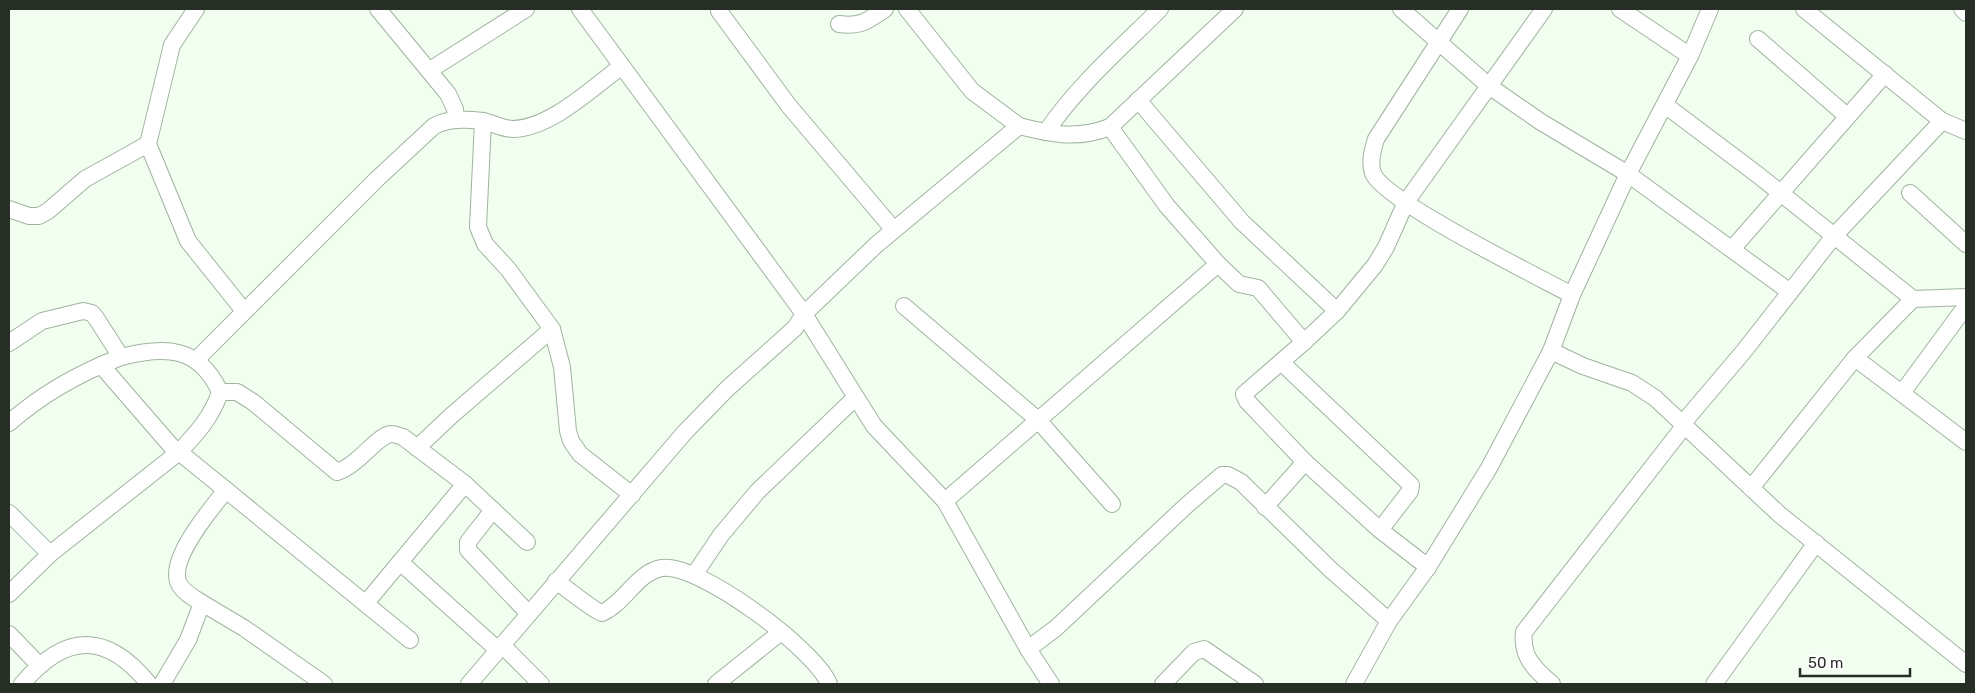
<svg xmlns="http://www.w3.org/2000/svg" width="1975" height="693" font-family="Rubik,sans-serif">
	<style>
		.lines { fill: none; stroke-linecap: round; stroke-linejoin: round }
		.minor-casing { stroke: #9fb49e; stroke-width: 18 }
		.minor { stroke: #fff; stroke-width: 16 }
	</style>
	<rect width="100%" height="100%" fill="#f1fef0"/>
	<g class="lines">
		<!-- minor casing -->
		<g class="minor-casing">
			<g id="minor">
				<polyline points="196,9 172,45 148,144 188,241 244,311"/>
				<polyline points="378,9 448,94 455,109 456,120"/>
				<polyline points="580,9 804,314 874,426 945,501"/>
				<polyline points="907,9 972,91 1019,126"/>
				<polyline points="1401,9 1489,86 1541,122 1628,174 1790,292"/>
				<path d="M1460,9L1376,139C1373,149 1369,162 1373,173C1382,200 1539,277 1572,295"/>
				<polyline points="1620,9 1690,56"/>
				<polyline points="1804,9 1942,121 1966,131"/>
				<polyline points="1962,9 1966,13"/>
				<polyline points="719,11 789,106 894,230"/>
				<path d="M839,24C861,27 867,21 885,9"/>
				<polyline points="1758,39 1847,116"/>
				<polyline points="430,70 526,9"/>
				<polyline points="1138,100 1242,222 1337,311"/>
				<polyline points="1665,105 1758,175 1913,299"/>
				<polyline points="483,121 478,227 485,244 508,269 552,329 562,367 568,431 571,441 580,454 632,495"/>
				<polyline points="1110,127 1235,9"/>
				<path d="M1046,132C1078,85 1120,49 1160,9"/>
				<polyline points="1910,193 1966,244"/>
				<polyline points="9,209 29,216 39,216 48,211 85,179 148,144"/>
				<polyline points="1732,249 1885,74"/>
				<polyline points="904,306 1038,420 1112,504"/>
				<polyline points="1304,342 1337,311 1375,265 1386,247 1406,202 1544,9"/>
				<path d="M9,343L42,321L83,311L92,313L96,318L121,357C165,346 199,346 220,392C212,417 196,434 179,452L226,490C211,509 167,560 179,584C184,593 194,598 202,603L188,640L162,684"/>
				<polyline points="1551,351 1583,366 1632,383 1655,398 1779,514 1966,664"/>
				<polyline points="1855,358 1966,442"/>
				<path d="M196,360L377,179L434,126C448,118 467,119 483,121C493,123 503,129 513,129C551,128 592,88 622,66"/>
				<polyline points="1281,362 1411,485 1410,491 1380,530"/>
				<polyline points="101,365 178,454"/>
				<path d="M220,392H237L253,402L337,472C358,466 376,436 391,434C395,434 399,436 403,437L465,484L527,542"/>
				<polyline points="1902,393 1966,306"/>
				<path d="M9,423C42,394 79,373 121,357"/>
				<polyline points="1683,423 1744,351 1834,236 1942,121"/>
				<polyline points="417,448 452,415 552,329"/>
				<polyline points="1305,462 1380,530 1428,567"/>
				<polyline points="1751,488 1855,358 1913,299 1966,297"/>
				<polyline points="226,490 410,640"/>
				<polyline points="493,510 468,542 468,550 529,614"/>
				<polyline points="9,513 50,554"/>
				<polyline points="400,562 498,650"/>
				<polyline points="694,575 721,535 757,492 855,398"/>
				<path d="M556,581C566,588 594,611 602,613C625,603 637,572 662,568C698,562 816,650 829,684"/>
				<polyline points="9,594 50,554 179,452"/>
				<polyline points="202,603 244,628 324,684"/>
				<polyline points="366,603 465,484"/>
				<polyline points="9,634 39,665"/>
				<polyline points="502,645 541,684"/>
				<polyline points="1028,649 1056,628 1188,504 1222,475 1228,475 1241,482 1330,569 1389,621"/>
				<path d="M22,684C65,633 106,631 149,684"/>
				<path d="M469,684L685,432L728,388L795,328L804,314L876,245L1019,126C1052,134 1076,140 1110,127L1167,206L1218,264L1239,284L1258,288L1304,342L1244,394L1247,401L1305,462L1265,507"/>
				<polyline points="716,684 781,632"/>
				<polyline points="1051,684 1028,649 945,501 1218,264"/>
				<polyline points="1163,684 1194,652 1204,649 1255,684"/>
				<polyline points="1354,684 1389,621 1428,567 1489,468 1551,351 1572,295 1628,174 1690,56 1710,9"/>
				<path d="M1552,684C1534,669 1521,656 1524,632L1685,425"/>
				<polyline points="1714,684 1816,543"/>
			</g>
		</g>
		<!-- minor -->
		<use href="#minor" class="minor"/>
	</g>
	<!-- border -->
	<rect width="1975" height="693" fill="none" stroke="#262e25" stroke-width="20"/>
	<!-- scale -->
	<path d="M1800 668v8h110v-8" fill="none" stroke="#262e25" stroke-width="2.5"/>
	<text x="1808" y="668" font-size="15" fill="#262e25" stroke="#ffffff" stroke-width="4" paint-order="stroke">50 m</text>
</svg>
